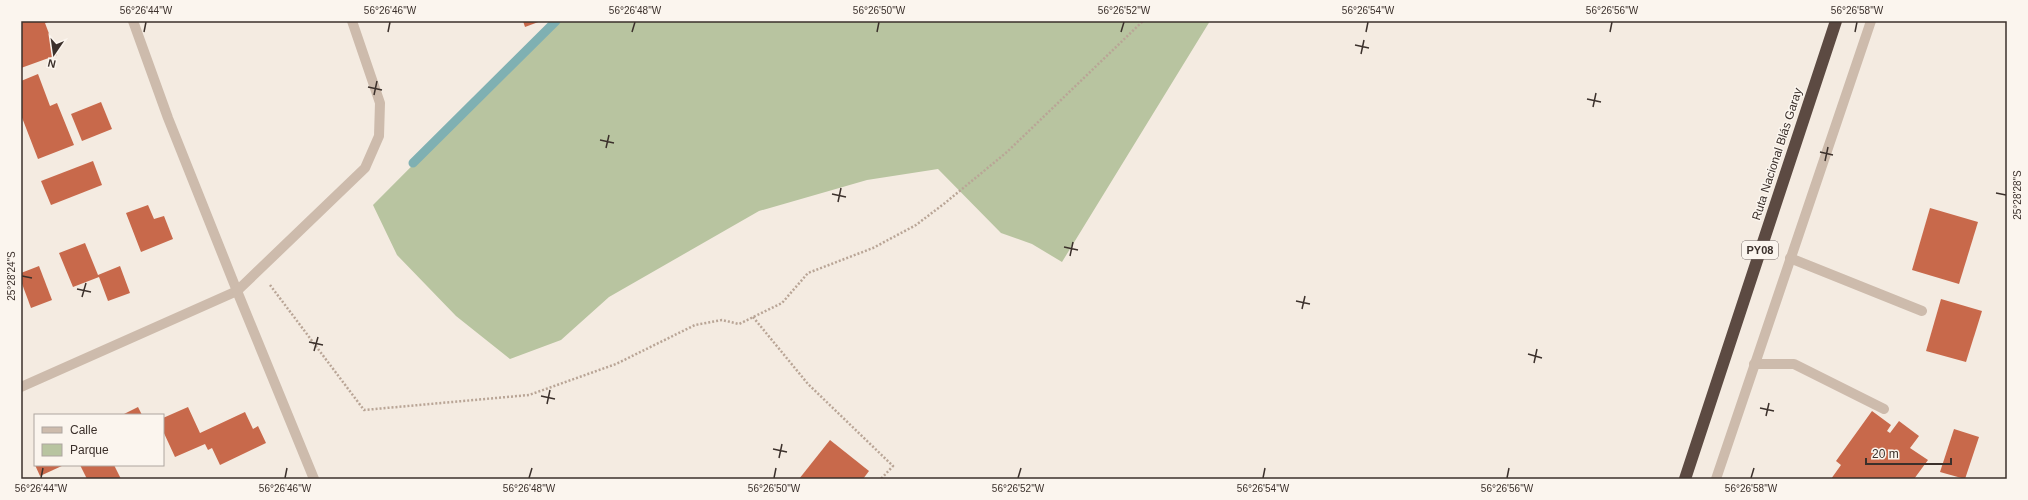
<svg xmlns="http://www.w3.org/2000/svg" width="2028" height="500" font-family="Helvetica,sans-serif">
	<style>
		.green { fill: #b8c4a0 }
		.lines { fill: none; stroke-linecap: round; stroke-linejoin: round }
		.stream { stroke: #7fb0b2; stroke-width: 9 }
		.building { fill: #c8694b }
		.path { stroke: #b9a596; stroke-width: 2.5; stroke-dasharray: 2 2; stroke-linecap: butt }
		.minor { stroke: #cdbbac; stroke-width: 10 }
		.highway { stroke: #5c4a42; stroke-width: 12 }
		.ticks { fill: none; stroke: #3b302b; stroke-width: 1.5 }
		.labels { text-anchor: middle; stroke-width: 3; stroke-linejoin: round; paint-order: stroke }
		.shield { fill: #fbf5ee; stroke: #756b66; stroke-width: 1 }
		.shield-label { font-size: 11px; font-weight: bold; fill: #3b302b }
		.street-label { font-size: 12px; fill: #3b302b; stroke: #fbf5ee }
		.neatline { fill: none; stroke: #3b302b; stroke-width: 1.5 }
		.ticks-label { font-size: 10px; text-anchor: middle; fill: #3b302b }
	</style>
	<rect width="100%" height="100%" fill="#f4ebe1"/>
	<!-- green -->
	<polygon class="green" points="556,21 1210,21 1062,262 1032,244 1001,233 938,169 867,180 759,211 609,297 561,340 510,359 456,316 397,255 373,205"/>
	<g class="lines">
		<!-- stream -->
		<polyline class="stream" points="413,163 556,21"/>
	</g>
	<!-- building -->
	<g class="building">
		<polygon points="21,21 51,21 45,23 57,55 21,68"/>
		<polygon points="523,21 541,21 525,27"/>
		<polygon points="38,74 50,106 57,103 74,145 38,159 21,115 21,81"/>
		<polygon points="101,102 112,129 82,141 71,114"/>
		<polygon points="93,161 102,185 51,205 41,181"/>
		<polygon points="148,205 154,219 164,216 173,239 141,252 126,213"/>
		<polygon points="1930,208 1978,222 1959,284 1912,270"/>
		<polygon points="85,243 98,275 120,266 130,293 108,301 99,277 73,287 59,253"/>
		<polygon points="39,266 52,300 31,308 21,281 21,273"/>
		<polygon points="1941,299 1982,311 1966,362 1926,351"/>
		<polygon points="138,407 142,415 122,415"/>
		<polygon points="188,407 200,433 245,412 253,429 258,426 266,443 220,465 212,448 208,450 205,444 175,457 163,431 163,418"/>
		<polygon points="1872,411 1891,425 1887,431 1890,433 1899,421 1919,436 1910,448 1928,460 1914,479 1831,479 1841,465 1836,461"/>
		<polygon points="1954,429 1979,437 1965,479 1940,472"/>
		<polygon points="830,440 869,471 863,479 799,479"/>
		<polygon points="35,465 64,465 40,476"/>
		<polygon points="80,465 114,465 121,479 87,479"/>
	</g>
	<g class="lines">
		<!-- path -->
		<g class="path">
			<polyline points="270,285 364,410 529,395 616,364 695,325 722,320 739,324 782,303 808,273 873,248 916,225 945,203 1007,152 1143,21"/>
			<polyline points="753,317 808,384 893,466 881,479"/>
		</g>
		<!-- minor -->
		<g class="minor">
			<polyline points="1790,258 1922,311"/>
			<polyline points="1754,364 1794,364 1884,409"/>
			<polyline points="21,387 237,291 168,118 133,21"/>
			<polyline points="314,479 237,291 365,168 379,136 380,103 352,21"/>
			<polyline points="1716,479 1871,21"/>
		</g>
		<!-- highway -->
		<polyline class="highway" points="1685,479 1836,21"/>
	</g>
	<!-- ticks -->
	<path class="ticks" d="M144,32L146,22M388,32L390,22M632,32L635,22M877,32L879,22M1121,32L1124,22M1366,32L1368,22M1610,32L1612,22M1855,32L1857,22M1355,45L1369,48M1361,54L1364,40M368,87L382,90M374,95L377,81M1587,99L1601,102M1593,107L1596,93M600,140L614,143M606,148L609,135M1820,152L1833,155M1825,161L1828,147M1996,193L2006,195M832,194L846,197M838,202L841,188M1064,247L1078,250M1070,256L1073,242M22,276L32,278M77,289L91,292M82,297L86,283M1296,301L1310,304M1302,309L1305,296M309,342L323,345M314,351L318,337M1528,354L1542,358M1534,363L1537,349M541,396L555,399M547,404L550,390M1760,408L1774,411M1766,416L1769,403M773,449L787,452M779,458L782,444M41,478L43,468M285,478L287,468M529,478L532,468M774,478L776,468M1018,478L1021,468M1263,478L1265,468M1507,478L1509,468M1751,478L1754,468"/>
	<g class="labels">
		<!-- shield labels -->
		<rect class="shield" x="1742" y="241" width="36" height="18" rx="3"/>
		<g class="shield-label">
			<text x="1760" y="254">PY08</text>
		</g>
		<!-- street labels -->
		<g class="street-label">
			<text transform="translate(1777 154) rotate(-72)" y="4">Ruta Nacional Blás Garay</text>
		</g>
	</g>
	<!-- border -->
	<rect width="2028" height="500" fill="none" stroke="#fbf5ee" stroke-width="44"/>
	<!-- legend -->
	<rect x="34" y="414" width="130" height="52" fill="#fbf5ee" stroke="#aea6a0"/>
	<rect x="42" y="427" width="20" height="6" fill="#cdbbac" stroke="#aea6a0"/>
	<text x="70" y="434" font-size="12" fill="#3b302b">Calle</text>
	<rect x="42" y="444" width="20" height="12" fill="#b8c4a0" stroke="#aea6a0"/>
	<text x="70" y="454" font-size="12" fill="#3b302b">Parque</text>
	<!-- north arrow -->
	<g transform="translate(54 54) rotate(193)" stroke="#fbf5ee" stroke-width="3" paint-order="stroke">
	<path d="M0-3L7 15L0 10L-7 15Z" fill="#3b302b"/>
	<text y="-6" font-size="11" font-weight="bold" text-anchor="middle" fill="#3b302b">N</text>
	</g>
	<!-- scale -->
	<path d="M1866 458v6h85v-6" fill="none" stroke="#3b302b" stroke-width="2"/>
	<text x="1872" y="458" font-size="12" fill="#3b302b" stroke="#fbf5ee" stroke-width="3" paint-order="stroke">20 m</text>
	<rect x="22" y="22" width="1984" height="456" class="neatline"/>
	<g class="ticks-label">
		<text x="146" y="14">56°26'44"W</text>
		<text x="390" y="14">56°26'46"W</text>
		<text x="635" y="14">56°26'48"W</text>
		<text x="879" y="14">56°26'50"W</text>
		<text x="1124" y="14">56°26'52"W</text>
		<text x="1368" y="14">56°26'54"W</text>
		<text x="1612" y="14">56°26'56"W</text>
		<text x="1857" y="14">56°26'58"W</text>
		<text transform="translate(2017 195) rotate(-90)" y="4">25°28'28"S</text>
		<text transform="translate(11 276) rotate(-90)" y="4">25°28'24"S</text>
		<text x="41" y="492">56°26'44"W</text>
		<text x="285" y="492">56°26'46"W</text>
		<text x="529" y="492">56°26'48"W</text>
		<text x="774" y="492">56°26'50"W</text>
		<text x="1018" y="492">56°26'52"W</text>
		<text x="1263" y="492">56°26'54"W</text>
		<text x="1507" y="492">56°26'56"W</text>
		<text x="1751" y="492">56°26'58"W</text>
	</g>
</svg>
